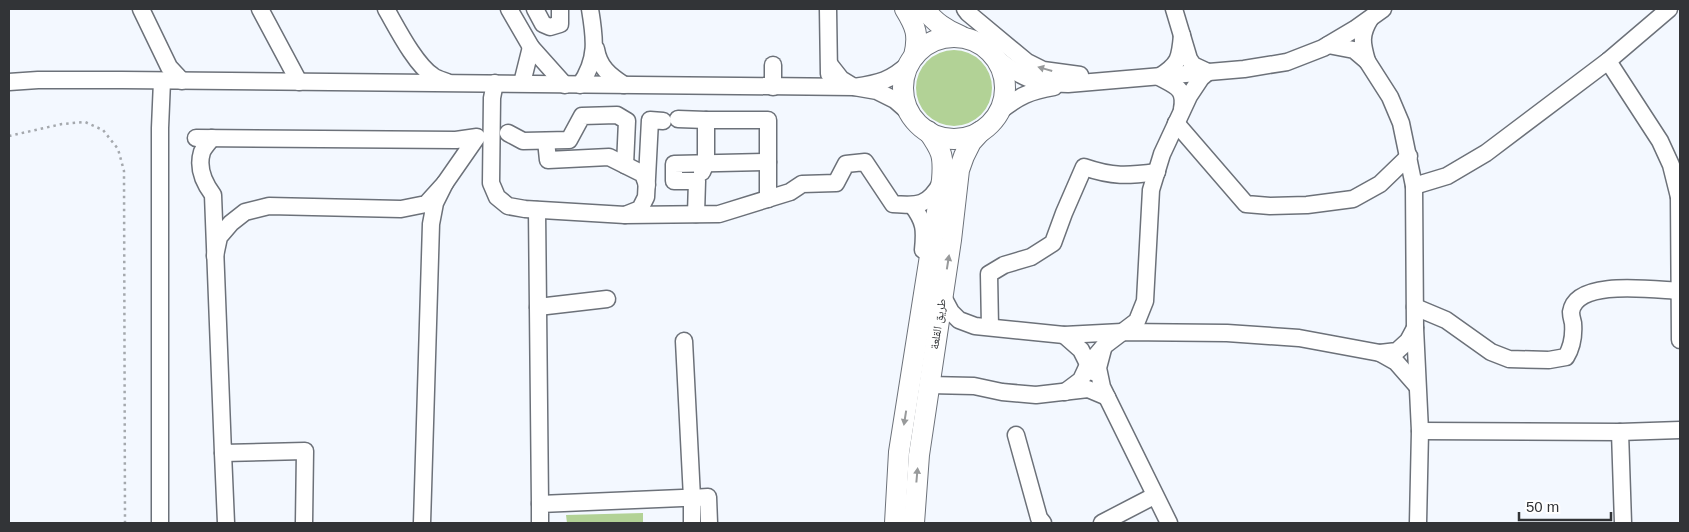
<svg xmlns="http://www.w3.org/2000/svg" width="1689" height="532" font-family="Helvetica,'Noto Naskh Arabic',sans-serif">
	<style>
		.green { fill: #b2d296 }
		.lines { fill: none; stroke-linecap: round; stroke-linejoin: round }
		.minor-casing { stroke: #6c7179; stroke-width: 19 }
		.major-casing { stroke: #6c7179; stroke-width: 22 }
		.path { stroke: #a4a8ad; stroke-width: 2.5; stroke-dasharray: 2.5 4; stroke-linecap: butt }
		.minor { stroke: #fff; stroke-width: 16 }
		.major { stroke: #fff; stroke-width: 20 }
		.oneway { fill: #989a9b }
		.labels { text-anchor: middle; stroke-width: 4.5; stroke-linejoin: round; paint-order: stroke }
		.street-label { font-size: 12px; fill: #323437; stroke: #fff }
	</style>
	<rect width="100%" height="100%" fill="#f3f8ff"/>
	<!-- green -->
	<g class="green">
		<circle cx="954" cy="88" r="38"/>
		<polygon points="643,513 643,523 567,523 566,515"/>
	</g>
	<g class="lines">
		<!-- minor casing -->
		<g class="minor-casing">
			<g id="minor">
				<polyline points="141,9 169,67 182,81"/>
				<polyline points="260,9 299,82"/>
				<path d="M386,9C397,28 415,64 433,76C437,79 442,80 447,82"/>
				<polyline points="509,9 531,47 565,85"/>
				<polyline points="535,9 543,24 550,27 560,24 560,9"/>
				<polyline points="828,9 829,74"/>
				<polyline points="965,9 968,13 1027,62 1043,70 1080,75"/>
				<polyline points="1174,9 1189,59 1193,65 1208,72"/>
				<path d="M1328,45L1354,50L1367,61C1362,44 1360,35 1370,19"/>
				<path d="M596,49C599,67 609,75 624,85"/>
				<path d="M996,57C1023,80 1034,83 1068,84L1244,69L1287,62L1323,48L1355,29L1383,9"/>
				<polyline points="1367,61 1390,97 1401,123 1414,186 1415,328 1420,431 1418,523"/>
				<polyline points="1608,61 1660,141 1671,165 1679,197 1680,197"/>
				<polyline points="773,65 773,87"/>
				<polyline points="830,65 841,79 854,87 877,91 895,100 911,114"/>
				<path d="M9,82L38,80H122L854,87C880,83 890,81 910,63"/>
				<path d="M495,83L492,98L491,183L497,197L508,206L525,209L625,215L719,214L790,192L802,184L836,183L846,164L865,162L893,204C918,206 928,206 941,183"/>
				<polyline points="522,83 531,47"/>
				<path d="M580,85C598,59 595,39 590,9"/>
				<path d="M1182,109C1186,88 1175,86 1159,77C1179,64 1180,59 1182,35"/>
				<path d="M1000,111C1019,96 1030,91 1054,87"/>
				<polyline points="678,119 706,120 706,163 702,172"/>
				<polyline points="706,120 768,120 768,199"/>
				<polyline points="1176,123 1246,204 1270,206 1307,205 1353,199 1380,184 1409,156"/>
				<polyline points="508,133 523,141 569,140 582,116 617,115 627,121 625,165"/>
				<polyline points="196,138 456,140 477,137 445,183"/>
				<path d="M212,138C209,142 204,147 202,152C197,168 204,183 213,195L223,453L305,451L304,523"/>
				<polyline points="546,141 548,160 609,157 643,174 647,185"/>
				<polyline points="1414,186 1447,176 1486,153 1608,61 1669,9"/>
				<polyline points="1679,197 1680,340"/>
				<path d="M912,205C925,222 925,230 923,250"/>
				<polyline points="537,210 540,504"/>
				<polyline points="696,214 697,181 674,181 674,164 768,162"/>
				<polyline points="625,215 640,209 646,197 650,120 663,121"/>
				<polyline points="215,256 219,237 231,223 245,212 269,206 401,209 426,204 445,183 435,203 431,224 422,523"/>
				<polyline points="943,297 951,312 959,320 975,326 1064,335 1122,332 1227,333 1299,338 1380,353 1397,351 1408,341 1415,328"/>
				<polyline points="538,307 607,299"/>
				<path d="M1415,307L1446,320L1491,352L1509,359L1549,360L1566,357C1572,347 1574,335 1573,323C1572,319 1571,316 1571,312C1576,278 1655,290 1679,291"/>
				<path d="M990,327L989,274L1004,265L1031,257L1053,243L1064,213L1084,167C1113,177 1127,176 1157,172"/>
				<polyline points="1064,335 1081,350 1092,372"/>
				<polyline points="684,341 692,498 708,497 709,523"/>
				<polyline points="1103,349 1098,368 1102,387 1169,523"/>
				<polyline points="1380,353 1396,362 1417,386"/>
				<polyline points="929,385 974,386 1002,392 1036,395 1088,389 1107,397"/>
				<polyline points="1065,392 1081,380 1088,365 1104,346 1137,321 1145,301 1151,190 1162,154 1189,96 1201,78 1208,72"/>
				<polyline points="1420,431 1620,432"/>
				<polyline points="1016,435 1039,518 1043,523"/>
				<polyline points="223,453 226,523"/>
				<polyline points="160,523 160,128 162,81"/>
				<polyline points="540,523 540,504 682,498 692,498 692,523"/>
				<polyline points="1102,523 1154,496"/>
				<polyline points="1623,523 1620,432 1680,430"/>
			</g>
		</g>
		<!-- major casing -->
		<g class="major-casing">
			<g id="major">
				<path d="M905,9C916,27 919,35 914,56"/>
				<path d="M924,9C935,22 945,30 961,36"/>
				<circle cx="954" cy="88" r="51"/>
				<path d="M895,523L899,452L942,180C944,156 942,151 928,131"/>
				<polyline points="914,523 919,455 951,240 959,170 964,156 971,142 981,131"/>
			</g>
		</g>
		<!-- path -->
		<polyline class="path" points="9,136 62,124 85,122 103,130 118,149 124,171 125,523"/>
		<!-- minor -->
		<use href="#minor" class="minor"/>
		<!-- major -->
		<use href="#major" class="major"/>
	</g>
	<!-- one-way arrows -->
	<defs><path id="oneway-solid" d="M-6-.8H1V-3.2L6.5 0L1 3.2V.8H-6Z" transform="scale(1.25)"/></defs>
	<g class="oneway">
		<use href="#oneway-solid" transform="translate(1045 69) rotate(-164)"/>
		<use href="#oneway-solid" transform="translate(948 262) rotate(-81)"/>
		<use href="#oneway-solid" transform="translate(905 418) rotate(99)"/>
		<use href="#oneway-solid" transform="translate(917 475) rotate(-85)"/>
	</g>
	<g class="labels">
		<!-- street labels -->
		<g class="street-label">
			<text transform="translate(938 324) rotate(-81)" y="4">طريق القلعة</text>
		</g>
	</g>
	<!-- border -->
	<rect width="1689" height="532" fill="none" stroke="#323437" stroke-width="20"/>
	<!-- scale -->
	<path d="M1519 512v8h92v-8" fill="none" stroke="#323437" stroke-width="2.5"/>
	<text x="1526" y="512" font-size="15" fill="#323437" stroke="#ffffff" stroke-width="4" paint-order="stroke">50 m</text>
</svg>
